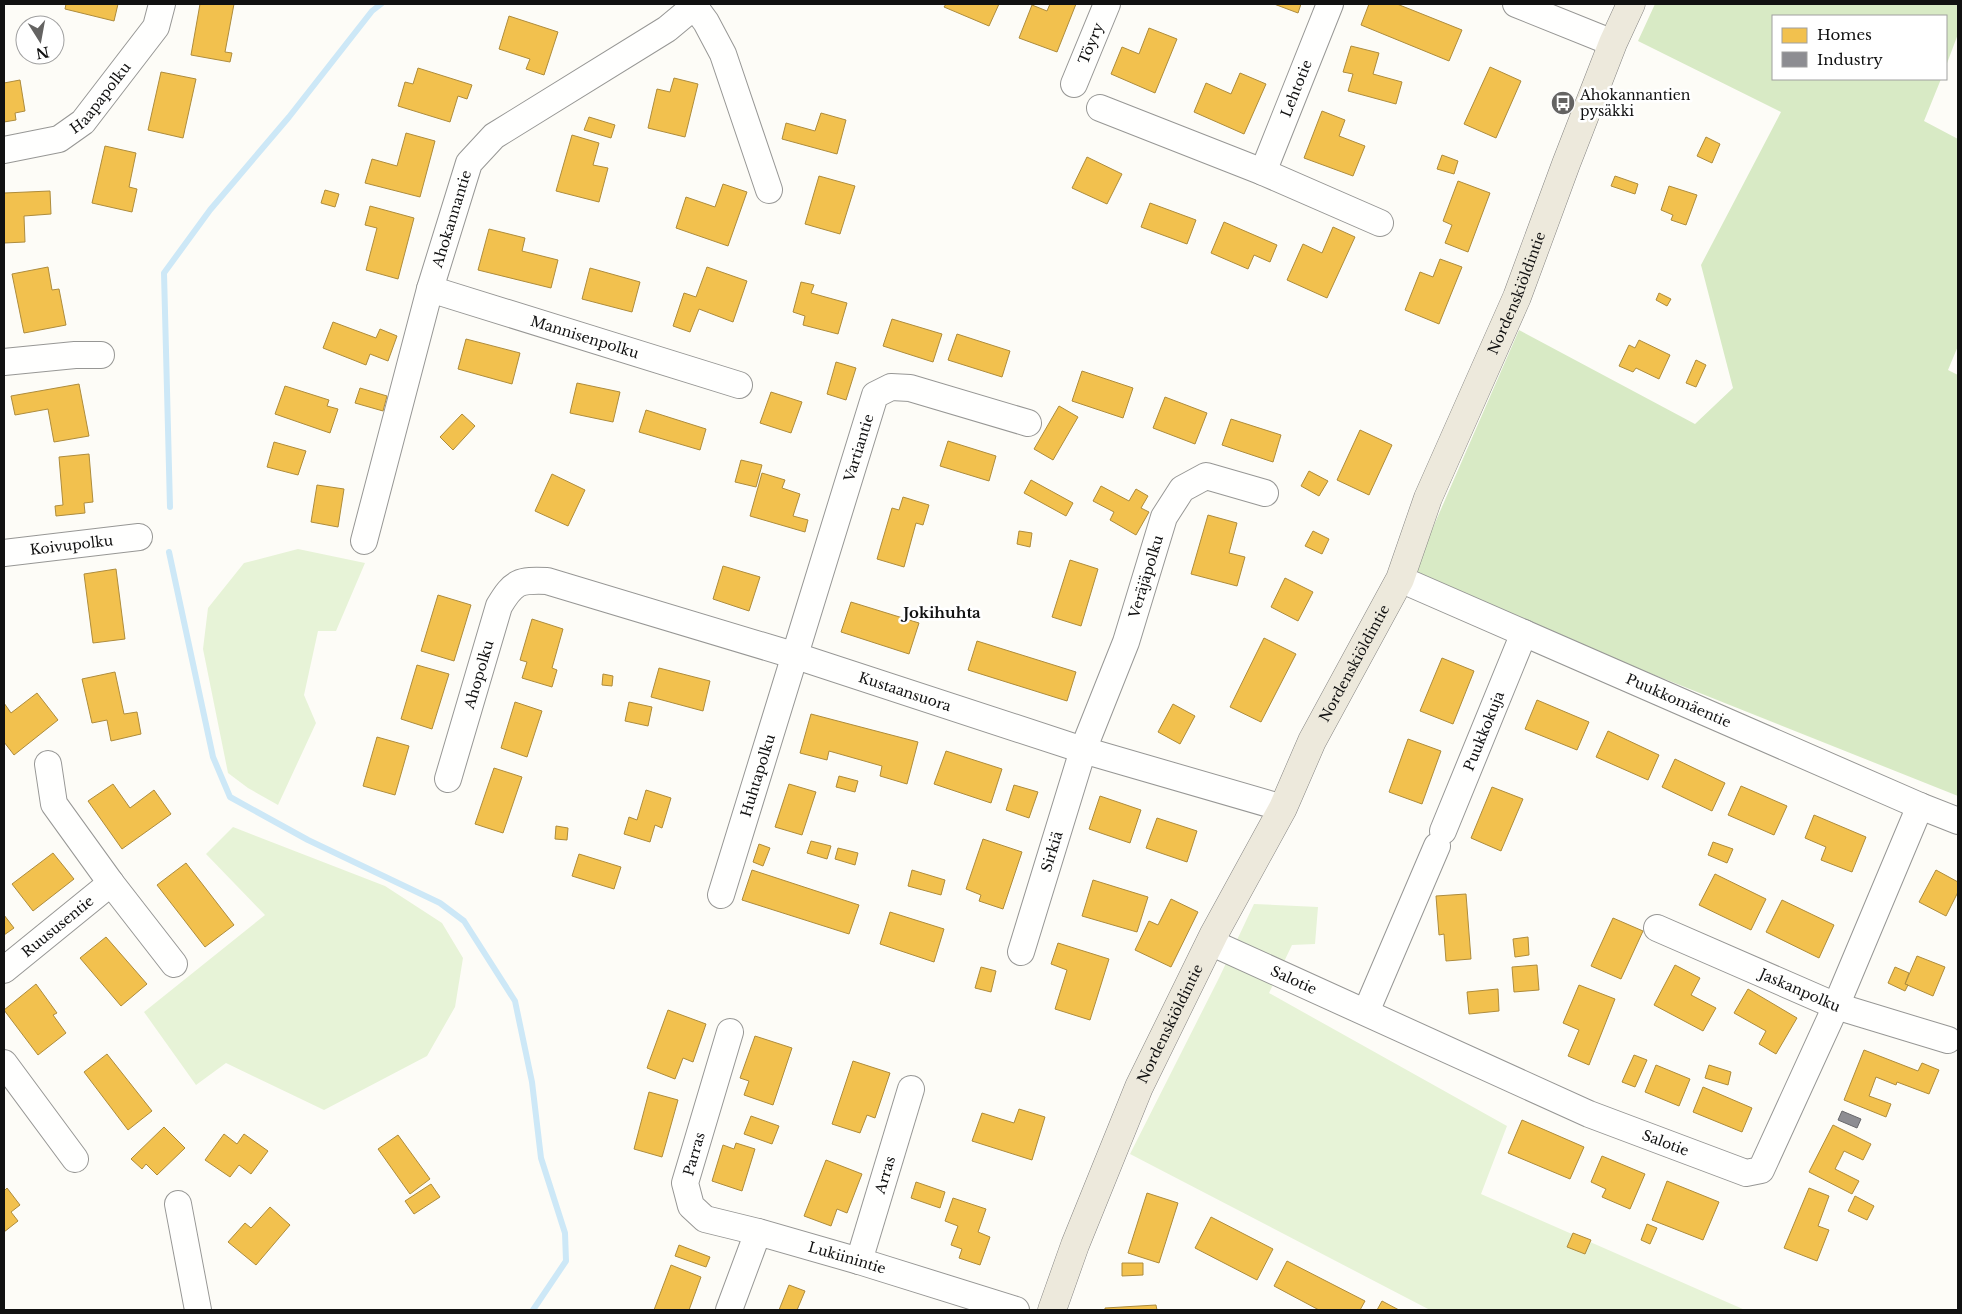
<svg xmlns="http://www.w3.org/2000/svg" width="1962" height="1314" font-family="'Libre Baskerville',serif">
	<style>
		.green { fill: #e7f3d7 }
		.forest { fill: #d8eac5 }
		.homes { fill: #f2c14e; stroke: #ae8c3c }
		.industry { fill: #8d8d92; stroke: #68686b }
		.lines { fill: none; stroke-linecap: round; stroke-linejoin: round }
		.stream { stroke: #cde8f7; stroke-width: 6 }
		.minor-casing { stroke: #979795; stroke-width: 28 }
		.major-casing { stroke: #858482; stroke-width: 29 }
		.minor { stroke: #fffffe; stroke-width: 26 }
		.major { stroke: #ede9dc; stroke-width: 28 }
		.labels { text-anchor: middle; stroke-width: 5; stroke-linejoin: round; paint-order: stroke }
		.street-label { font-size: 14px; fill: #111; stroke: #fff }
		.poi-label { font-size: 14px; fill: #111; stroke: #fff; text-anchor: start }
		.neighbourhood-label { font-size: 15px; font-weight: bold; fill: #111; stroke: #fff }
	</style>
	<rect width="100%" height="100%" fill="#fdfcf7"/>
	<!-- green -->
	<g class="green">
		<polygon points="298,549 365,563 336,631 318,631 304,695 316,723 278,805 248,788 228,773 203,649 208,608 244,563"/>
		<polygon points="233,827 385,886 442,923 463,958 455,1007 427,1056 324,1110 226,1063 196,1085 144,1012 265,915 206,854"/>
		<polygon points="1254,904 1318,907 1315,944 1292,945 1269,993 1507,1126 1481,1194 1745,1310 1430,1310 1130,1154 1219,978"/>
	</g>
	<!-- forest -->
	<polygon class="forest" points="1655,4 1958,4 1958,34 1946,66 1946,16 1773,16 1773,79 1941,79 1924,121 1958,139 1958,346 1948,370 1958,375 1958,796 1411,578 1519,330 1695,424 1733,388 1701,265 1781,112 1638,41"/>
	<!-- homes -->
	<g class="homes">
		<polygon points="66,4 118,4 114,21 65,9"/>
		<polygon points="200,4 234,4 225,52 232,53 230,62 191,55"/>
		<polygon points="946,4 999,4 989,26 944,7"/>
		<polygon points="1050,4 1076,4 1057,52 1019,38 1032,5 1047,11"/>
		<polygon points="1274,4 1301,4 1298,13"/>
		<polygon points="1369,4 1397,4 1462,30 1449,61 1361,25"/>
		<polygon points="509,16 558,32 544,75 526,69 530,59 499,49"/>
		<polygon points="1149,28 1177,39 1155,93 1111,74 1122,47 1139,54"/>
		<polygon points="1351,46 1379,53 1373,74 1402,82 1396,104 1348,91 1353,74 1343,72"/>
		<polygon points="1490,67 1521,81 1496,138 1464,124"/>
		<polygon points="418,68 472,85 467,99 458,96 450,122 398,106 405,82 413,84"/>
		<polygon points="161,72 196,79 183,138 148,130"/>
		<polygon points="1240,73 1266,84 1244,134 1194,112 1206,83 1231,94"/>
		<polygon points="674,78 698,84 685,137 648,128 657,89 670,92"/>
		<polygon points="20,80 25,111 15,113 16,120 4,122 4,83"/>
		<polygon points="1322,111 1345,120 1339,136 1365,146 1353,176 1304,158"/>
		<polygon points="821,113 846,120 837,154 782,139 786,123 815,131"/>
		<polygon points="589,117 615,125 611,138 584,130"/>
		<polygon points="406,133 435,141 420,197 365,183 372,159 397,166"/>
		<polygon points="572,135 599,143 593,165 608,168 599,202 556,191"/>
		<polygon points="1706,137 1720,144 1712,163 1697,156"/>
		<polygon points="105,146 136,153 129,187 137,189 132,212 92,203"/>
		<polygon points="1442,155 1458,161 1454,174 1437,169"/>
		<polygon points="1087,157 1122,174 1107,204 1072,188"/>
		<polygon points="819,176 855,186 840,234 805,224"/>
		<polygon points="1615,176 1638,184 1635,194 1611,186"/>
		<polygon points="1458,181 1490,193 1468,252 1445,243 1452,225 1443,221"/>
		<polygon points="723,184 747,192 728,246 676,228 686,197 715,207"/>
		<polygon points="1669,186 1697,195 1686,225 1671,220 1673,215 1661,210"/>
		<polygon points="325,190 339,194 335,207 321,203"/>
		<polygon points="50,191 51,214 24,216 25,242 4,243 4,193"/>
		<polygon points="1150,203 1196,220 1187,244 1141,227"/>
		<polygon points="370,206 414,218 398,279 366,270 377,228 365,225"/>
		<polygon points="1224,222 1277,245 1270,262 1254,255 1248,269 1211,253"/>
		<polygon points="1333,227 1355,237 1327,298 1287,280 1303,244 1322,253"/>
		<polygon points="489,229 525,238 522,251 558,260 551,288 478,270"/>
		<polygon points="1440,259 1462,267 1439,324 1405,310 1420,272 1433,277"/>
		<polygon points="48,267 52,290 59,289 66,325 24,333 12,274"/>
		<polygon points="707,267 747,281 733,322 699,309 690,332 673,326 684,293 696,297"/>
		<polygon points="590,268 640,282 632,312 582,299"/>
		<polygon points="801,282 814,285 811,293 847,303 838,334 803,325 805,316 793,312"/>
		<polygon points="1659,293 1671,299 1667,306 1656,300"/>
		<polygon points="892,319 942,334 933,362 883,346"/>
		<polygon points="333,322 376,338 380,329 397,336 388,361 370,354 366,365 323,348"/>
		<polygon points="957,334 1010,351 1002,377 948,360"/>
		<polygon points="466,339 520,353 512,384 458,369"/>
		<polygon points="1639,340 1670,355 1659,379 1636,368 1633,372 1619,366 1629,345 1635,348"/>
		<polygon points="1696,360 1706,365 1696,387 1686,383"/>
		<polygon points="836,362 856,368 846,400 827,394"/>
		<polygon points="1082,371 1133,388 1123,418 1072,401"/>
		<polygon points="577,383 620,392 613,422 570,413"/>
		<polygon points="79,384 89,436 54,442 48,409 15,415 11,396"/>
		<polygon points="285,386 329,400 327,406 338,409 330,433 275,414"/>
		<polygon points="360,388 387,396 383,411 355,403"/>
		<polygon points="771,392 802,402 791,433 760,423"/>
		<polygon points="1165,397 1207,413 1195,444 1153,428"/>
		<polygon points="1059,406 1078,417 1053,460 1034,449"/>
		<polygon points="646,410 706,429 700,450 639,432"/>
		<polygon points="462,414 475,426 453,450 440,437"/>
		<polygon points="1231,419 1281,435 1273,462 1222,445"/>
		<polygon points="1360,430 1392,445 1369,495 1337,480"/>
		<polygon points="948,441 996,456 989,481 940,466"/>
		<polygon points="274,442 306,451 298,475 267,467"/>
		<polygon points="89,454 93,502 84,503 85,513 56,516 55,506 63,505 59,457"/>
		<polygon points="741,460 762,465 756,487 735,482"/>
		<polygon points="1309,471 1328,481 1319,496 1301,486"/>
		<polygon points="762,473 785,480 782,488 800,494 793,516 808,520 805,532 750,516"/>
		<polygon points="552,474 585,490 568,526 535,511"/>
		<polygon points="1031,480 1073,503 1066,516 1024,493"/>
		<polygon points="317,485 344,489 338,527 311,522"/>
		<polygon points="1101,486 1129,501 1136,489 1148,496 1141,508 1149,512 1136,535 1110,520 1114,512 1093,501"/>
		<polygon points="903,497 929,505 923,525 916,523 904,567 877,559 892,508 899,510"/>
		<polygon points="1208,515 1237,523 1229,553 1245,557 1237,586 1191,574"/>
		<polygon points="1019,531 1032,533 1030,547 1017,544"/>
		<polygon points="1313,531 1329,539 1322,554 1305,546"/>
		<polygon points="1070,560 1098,569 1081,626 1052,617"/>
		<polygon points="723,566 760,577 749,611 713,599"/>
		<polygon points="116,569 125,639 93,643 84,574"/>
		<polygon points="1285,578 1313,592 1298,621 1271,607"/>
		<polygon points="438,595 471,605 454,661 421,651"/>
		<polygon points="851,602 919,623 909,654 841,632"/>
		<polygon points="532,619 563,629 552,668 557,670 552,687 522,678 527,662 520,660"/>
		<polygon points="1264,638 1296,654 1261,722 1230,707"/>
		<polygon points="977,641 1076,672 1067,701 968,670"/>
		<polygon points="1442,658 1474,671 1453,724 1420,711"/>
		<polygon points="417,665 449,674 432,729 401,719"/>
		<polygon points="659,668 710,681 703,711 651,697"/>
		<polygon points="115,672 124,714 137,712 141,734 111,741 107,720 92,723 82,679"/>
		<polygon points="603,674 613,676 612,686 602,685"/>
		<polygon points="37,693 58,720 14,755 4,742 4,703 11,713"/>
		<polygon points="1537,700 1589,722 1577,750 1525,729"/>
		<polygon points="515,702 542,711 527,757 501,748"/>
		<polygon points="629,702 652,707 648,726 625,721"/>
		<polygon points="1173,704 1195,716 1180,744 1158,732"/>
		<polygon points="811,714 918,742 907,784 880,776 882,766 829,751 827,760 800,753"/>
		<polygon points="1608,731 1659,755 1648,780 1596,757"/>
		<polygon points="377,737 409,746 395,795 363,786"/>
		<polygon points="1408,739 1441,751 1422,804 1389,792"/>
		<polygon points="946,751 1002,769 991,803 934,784"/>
		<polygon points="1675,759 1725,783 1712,811 1662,787"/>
		<polygon points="494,768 522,777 503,833 475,824"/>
		<polygon points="839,776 858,781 855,792 836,787"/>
		<polygon points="113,784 130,808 154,790 171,814 122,849 88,801"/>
		<polygon points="789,784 816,792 802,835 775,827"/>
		<polygon points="1014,785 1038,792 1029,818 1006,810"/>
		<polygon points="1741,786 1787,806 1774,835 1728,815"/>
		<polygon points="1492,787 1523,799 1501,851 1471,838"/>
		<polygon points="646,790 671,798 662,828 655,825 650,842 624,834 629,817 637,820"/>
		<polygon points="1100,796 1141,810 1130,843 1089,829"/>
		<polygon points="1814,815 1866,837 1852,872 1821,860 1826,847 1805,838"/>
		<polygon points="1157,818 1197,831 1187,862 1146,848"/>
		<polygon points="556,826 568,828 567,840 555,839"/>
		<polygon points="983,839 1022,852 1003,909 979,901 981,895 966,889"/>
		<polygon points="811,841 831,846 827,859 807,853"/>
		<polygon points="1713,842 1733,849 1727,863 1708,855"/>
		<polygon points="759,844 770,848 763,866 753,862"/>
		<polygon points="838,848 858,853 855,865 835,859"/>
		<polygon points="53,853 74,879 33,911 12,884"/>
		<polygon points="579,854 621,867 614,889 572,876"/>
		<polygon points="186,863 234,925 205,947 157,885"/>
		<polygon points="752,870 859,905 849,934 742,900"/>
		<polygon points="912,870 945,880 941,895 908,886"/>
		<polygon points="1936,870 1958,882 1958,892 1946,916 1919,902"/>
		<polygon points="1715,874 1766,899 1751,930 1699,905"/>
		<polygon points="1093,880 1148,897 1137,932 1082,916"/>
		<polygon points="1466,894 1471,959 1446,961 1444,934 1439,935 1436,896"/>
		<polygon points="1171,899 1198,912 1171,967 1135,950 1149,921 1158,925"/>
		<polygon points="1782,900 1834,925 1819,958 1766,932"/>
		<polygon points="890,912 944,929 934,962 880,944"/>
		<polygon points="4,915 14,928 4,935"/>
		<polygon points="1613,918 1643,931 1621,979 1591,966"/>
		<polygon points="106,937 147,984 121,1006 80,958"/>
		<polygon points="1528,937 1529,955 1515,957 1513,939"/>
		<polygon points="1058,943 1109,959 1090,1020 1055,1009 1067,970 1051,964"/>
		<polygon points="1917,956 1945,967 1933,996 1905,984"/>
		<polygon points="1537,965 1539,990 1514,992 1512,967"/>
		<polygon points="1675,965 1700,978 1691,995 1716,1008 1703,1031 1654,1005"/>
		<polygon points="981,967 996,971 991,992 975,988"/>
		<polygon points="1895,967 1909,973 1905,984 1908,985 1905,991 1888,983"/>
		<polygon points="36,984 57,1013 53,1015 66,1033 38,1055 4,1010"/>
		<polygon points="1579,985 1615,999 1589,1065 1568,1056 1579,1030 1563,1023"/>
		<polygon points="1498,989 1499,1011 1469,1014 1467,992"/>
		<polygon points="1748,989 1797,1018 1776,1054 1759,1044 1766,1031 1734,1013"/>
		<polygon points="668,1010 706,1024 693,1062 683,1058 675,1079 647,1068"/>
		<polygon points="755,1036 792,1048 773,1105 744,1095 749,1081 740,1078"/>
		<polygon points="1864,1050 1918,1071 1922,1063 1939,1070 1929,1094 1897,1082 1896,1085 1876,1077 1869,1096 1891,1104 1886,1117 1844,1100"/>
		<polygon points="107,1054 152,1111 128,1130 84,1072"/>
		<polygon points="1634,1055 1647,1060 1635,1087 1622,1082"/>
		<polygon points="853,1061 890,1073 875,1118 867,1115 860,1133 832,1124"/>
		<polygon points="1656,1065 1690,1079 1679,1106 1645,1092"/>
		<polygon points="1709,1065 1731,1072 1728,1085 1705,1078"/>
		<polygon points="1703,1087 1752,1108 1742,1132 1693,1112"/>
		<polygon points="649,1092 678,1100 662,1157 634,1149"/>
		<polygon points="1019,1109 1045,1117 1032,1160 972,1141 982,1113 1014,1123"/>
		<polygon points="751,1116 779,1126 772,1144 744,1134"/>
		<polygon points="1522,1120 1584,1147 1570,1179 1508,1153"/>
		<polygon points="1833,1125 1871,1144 1863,1160 1844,1151 1835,1169 1859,1181 1852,1194 1809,1172"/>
		<polygon points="164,1127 185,1148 157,1175 146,1164 142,1169 131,1159"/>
		<polygon points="224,1134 237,1144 244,1134 268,1151 251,1174 239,1165 230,1177 205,1160"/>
		<polygon points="398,1135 430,1179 410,1194 378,1149"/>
		<polygon points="736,1143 755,1149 742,1191 712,1181 723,1145 734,1149"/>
		<polygon points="1602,1156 1645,1174 1630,1209 1602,1197 1606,1189 1591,1182"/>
		<polygon points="826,1160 862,1174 847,1213 837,1209 831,1226 804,1216"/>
		<polygon points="1667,1181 1719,1202 1703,1240 1652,1220"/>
		<polygon points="916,1182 945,1192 940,1208 911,1198"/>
		<polygon points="431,1184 440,1197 414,1214 405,1201"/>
		<polygon points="7,1188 20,1205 11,1212 18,1221 4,1232 4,1191"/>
		<polygon points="1809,1188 1829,1196 1818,1226 1829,1230 1817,1261 1784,1248"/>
		<polygon points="1147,1193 1178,1203 1159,1263 1128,1253"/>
		<polygon points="1855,1196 1874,1206 1867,1220 1848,1211"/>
		<polygon points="953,1198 986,1209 978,1232 990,1237 980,1265 959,1258 962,1249 951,1245 958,1226 945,1221"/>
		<polygon points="270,1207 290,1225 256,1265 228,1242 245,1223 251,1228"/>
		<polygon points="1211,1217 1273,1249 1257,1280 1195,1248"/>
		<polygon points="1647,1224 1657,1228 1650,1244 1641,1240"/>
		<polygon points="1573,1233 1591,1240 1585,1254 1567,1247"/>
		<polygon points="679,1245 710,1257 706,1267 675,1256"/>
		<polygon points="1287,1261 1365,1301 1360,1310 1319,1310 1274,1286"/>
		<polygon points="1122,1263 1143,1263 1143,1275 1122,1276"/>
		<polygon points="671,1265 701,1277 689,1310 654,1310"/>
		<polygon points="789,1285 805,1291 797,1310 779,1310"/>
		<polygon points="1382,1301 1399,1310 1377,1310"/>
		<polygon points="1156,1305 1157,1310 1105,1310 1105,1308"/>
	</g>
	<!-- industry -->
	<polygon class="industry" points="1842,1111 1861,1119 1857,1128 1838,1120"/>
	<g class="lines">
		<!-- stream -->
		<g class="stream">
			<polyline points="170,507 164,273 210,210 289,117 372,11 381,4"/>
			<polyline points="169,552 213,757 230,797 308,840 440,903 464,921 515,1001 532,1082 541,1158 565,1233 566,1261 533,1310"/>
		</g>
		<!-- minor casing -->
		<g class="minor-casing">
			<g id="minor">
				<polyline points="1516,4 1613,43"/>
				<polyline points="695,7 706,22 723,54 769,190"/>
				<path id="s1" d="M1074,84L1107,4"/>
				<polyline points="1100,108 1263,172 1380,223"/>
				<path id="s2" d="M4,150L59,139L83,122L156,27L162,4"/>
				<path id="s3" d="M1263,172L1330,4"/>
				<path id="s4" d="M430,289L739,385"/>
				<polyline points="4,362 75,355 101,355"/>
				<path id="s5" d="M364,541L430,289L469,163L494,136L667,29L697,4"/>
				<path id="s6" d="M4,553L139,537"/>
				<path id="s7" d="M1400,579L1920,806L1958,821"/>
				<polyline points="48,764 54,804 111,883"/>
				<path id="s8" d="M448,779L499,606C514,581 519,580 547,581L793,655L1083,750L1283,808"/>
				<path id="s9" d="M1443,831L1524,633"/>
				<path id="s10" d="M721,895L875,395L891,387L910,388L1028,423"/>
				<path id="s11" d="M1657,928L1836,1006L1948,1040"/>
				<path id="s12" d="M1210,942L1589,1114L1746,1173L1761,1170L1836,1006L1920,806"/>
				<path id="s13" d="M1021,952L1083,750L1126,642L1164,517L1182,489L1206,476L1265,493"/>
				<path id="s14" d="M4,970L111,883L174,964"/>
				<polyline points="1366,1012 1437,846"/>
				<polyline points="730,1032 685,1183 691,1206 705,1219 758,1232"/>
				<polyline points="4,1063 75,1159"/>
				<polyline points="178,1204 198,1310"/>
				<path id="s15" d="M859,1261L911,1089"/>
				<path id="s16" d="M729,1310L758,1232L859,1261L1016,1310"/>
			</g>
		</g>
		<!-- major casing -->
		<g class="major-casing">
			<g id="major">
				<path id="s17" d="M1052,1310L1075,1245L1139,1087L1214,934L1283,808L1312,741L1400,579L1428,498L1517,297L1566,164L1613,43L1631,4"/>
			</g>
		</g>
		<!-- minor -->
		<use href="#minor" class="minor"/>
		<!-- major -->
		<use href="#major" class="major"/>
	</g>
	<!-- icons -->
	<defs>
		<g id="bus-disc" transform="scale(1.25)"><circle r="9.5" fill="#646362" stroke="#fff"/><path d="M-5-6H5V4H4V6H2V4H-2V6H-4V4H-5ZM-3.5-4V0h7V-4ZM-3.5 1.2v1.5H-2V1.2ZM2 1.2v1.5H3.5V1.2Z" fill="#fff"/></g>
	</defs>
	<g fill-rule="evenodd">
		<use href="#bus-disc" x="1563" y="103"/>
	</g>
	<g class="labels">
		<!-- street labels -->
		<g class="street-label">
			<text dy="5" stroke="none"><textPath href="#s1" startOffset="44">Töyry</textPath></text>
			<text dy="5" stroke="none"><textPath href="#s3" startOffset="90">Lehtotie</textPath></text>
			<text dy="5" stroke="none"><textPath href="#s2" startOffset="115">Haapapolku</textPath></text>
			<text dy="5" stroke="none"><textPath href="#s5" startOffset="334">Ahokannantie</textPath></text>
			<text dy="5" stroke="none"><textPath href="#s17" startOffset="1120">Nordenskiöldintie</textPath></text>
			<text dy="5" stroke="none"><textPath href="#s4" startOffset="162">Mannisenpolku</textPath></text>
			<text dy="5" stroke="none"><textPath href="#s10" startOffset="468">Vartiantie</textPath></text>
			<text dy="5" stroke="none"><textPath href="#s6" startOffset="68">Koivupolku</textPath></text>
			<text dy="5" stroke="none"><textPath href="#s13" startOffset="396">Veräjäpolku</textPath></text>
			<text dy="5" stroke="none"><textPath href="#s17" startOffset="715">Nordenskiöldintie</textPath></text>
			<text dy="5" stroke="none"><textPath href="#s8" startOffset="109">Ahopolku</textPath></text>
			<text dy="5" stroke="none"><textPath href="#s8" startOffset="614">Kustaansuora</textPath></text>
			<text dy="5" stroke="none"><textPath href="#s7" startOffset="304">Puukkomäentie</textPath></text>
			<text dy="5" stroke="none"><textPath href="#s9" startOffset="108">Puukkokuja</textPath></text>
			<text dy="5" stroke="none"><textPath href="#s10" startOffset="125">Huhtapolku</textPath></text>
			<text dy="5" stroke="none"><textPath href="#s13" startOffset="105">Sirkiä</textPath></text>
			<text dy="5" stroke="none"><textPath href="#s14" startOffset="69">Ruususentie</textPath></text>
			<text dy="5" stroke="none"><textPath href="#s12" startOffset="92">Salotie</textPath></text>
			<text dy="5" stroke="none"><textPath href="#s11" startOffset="156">Jaskanpolku</textPath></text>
			<text dy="5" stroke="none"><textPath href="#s17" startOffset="310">Nordenskiöldintie</textPath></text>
			<text dy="5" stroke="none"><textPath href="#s12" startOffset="498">Salotie</textPath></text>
			<text transform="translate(694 1154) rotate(-74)" y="5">Parras</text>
			<text dy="5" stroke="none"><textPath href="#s15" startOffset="90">Arras</textPath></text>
			<text dy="5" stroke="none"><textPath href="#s16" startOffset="176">Lukiinintie</textPath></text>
		</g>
		<!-- poi labels -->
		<g class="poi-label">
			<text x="1580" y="100">Ahokannantien<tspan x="1580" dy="16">pysäkki</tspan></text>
		</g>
		<!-- neighbourhood labels -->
		<g class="neighbourhood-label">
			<text x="942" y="618">Jokihuhta</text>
		</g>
	</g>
	<!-- border -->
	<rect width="1962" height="1314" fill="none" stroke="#111111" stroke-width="10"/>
	<!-- legend -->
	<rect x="1772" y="15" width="175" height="65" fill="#ffffff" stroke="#a0a0a0"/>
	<rect x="1782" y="28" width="25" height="15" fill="#f2c14e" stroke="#a0a0a0"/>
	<text x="1817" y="40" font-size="15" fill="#111111">Homes</text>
	<rect x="1782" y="52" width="25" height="15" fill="#8d8d92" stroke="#a0a0a0"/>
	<text x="1817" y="65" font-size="15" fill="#111111">Industry</text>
	<!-- north arrow -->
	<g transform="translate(40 40) rotate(169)"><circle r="24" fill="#ffffff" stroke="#a0a0a0"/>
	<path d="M0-4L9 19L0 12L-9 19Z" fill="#646362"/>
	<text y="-8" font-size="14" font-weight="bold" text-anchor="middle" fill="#111111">N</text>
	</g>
</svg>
